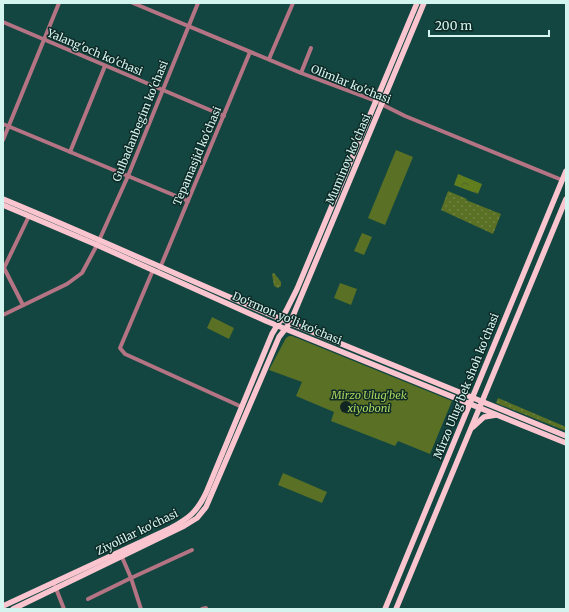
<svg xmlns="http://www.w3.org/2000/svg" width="569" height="612" font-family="Merriweather,serif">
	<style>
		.grass { fill: url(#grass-dots) }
		.forest { fill: url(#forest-crowns) }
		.park { fill: #597025 }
		.water { fill: #132523 }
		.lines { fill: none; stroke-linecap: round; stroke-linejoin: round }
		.minor { stroke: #b47483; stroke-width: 4 }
		.major { stroke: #fbc5d0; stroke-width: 5.5 }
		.labels { text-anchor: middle; stroke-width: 3; stroke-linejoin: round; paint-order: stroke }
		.street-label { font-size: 11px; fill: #d4f4ef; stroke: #0e2926 }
		.park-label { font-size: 11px; font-style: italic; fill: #add55d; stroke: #0e2926 }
	</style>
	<defs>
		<pattern id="grass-dots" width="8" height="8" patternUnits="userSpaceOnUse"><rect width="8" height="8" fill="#597025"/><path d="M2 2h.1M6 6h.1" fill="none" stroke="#708545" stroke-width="1.8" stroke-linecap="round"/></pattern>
		<pattern id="forest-crowns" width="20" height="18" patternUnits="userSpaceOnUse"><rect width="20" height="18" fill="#617e1e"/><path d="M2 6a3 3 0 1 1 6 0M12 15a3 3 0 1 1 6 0" fill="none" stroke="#526631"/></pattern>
	</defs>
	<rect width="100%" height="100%" fill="#134640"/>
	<!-- grass -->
	<g class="grass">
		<polygon points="448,191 467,199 466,200 501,214 493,234 441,210"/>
		<polygon points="274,273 281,282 281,286 278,288 274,286 272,274"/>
		<polygon points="498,398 566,427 566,431 496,403"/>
	</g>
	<!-- forest -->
	<polygon class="forest" points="458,174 482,184 478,194 454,185"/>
	<!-- park -->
	<g class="park">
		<polygon points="396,150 413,157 385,225 368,218"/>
		<polygon points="362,233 372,237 364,255 354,251"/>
		<polygon points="340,283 357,289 351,305 334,298"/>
		<polygon points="212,317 234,328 229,339 207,328"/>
		<polygon points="289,336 292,336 452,401 430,454 398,441 395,446 331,421 334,412 296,396 302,382 269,370 286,338"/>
		<polygon points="283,473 327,492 322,503 278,485"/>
	</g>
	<!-- water -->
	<circle class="water" cx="346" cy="407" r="6"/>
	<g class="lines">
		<!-- minor -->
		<g class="minor">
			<polyline points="133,3 301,73 373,100 405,116 562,180"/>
			<polyline points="3,22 224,116"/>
			<polyline points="269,59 293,3"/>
			<polyline points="301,73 311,48"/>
			<polyline points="3,124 188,201"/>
			<polyline points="3,140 59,3"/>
			<polyline points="70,152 105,66"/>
			<polyline points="160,268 250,52"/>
			<polyline points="153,270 120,348 125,354 242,407"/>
			<polyline points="23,305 4,268 29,216"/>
			<polyline points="3,315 67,284 82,273 97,245 128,176 198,3"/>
			<polyline points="55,586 64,609"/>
			<polyline points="88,599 131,578 122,557"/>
			<polyline points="141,609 131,578 192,550"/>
			<polyline points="202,609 206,608"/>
		</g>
		<!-- major -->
		<g class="major">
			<path d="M3,199C93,236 181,277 271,315C369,356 468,395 566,436"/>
			<polyline points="3,205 97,245 266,321 566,443"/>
			<polyline points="473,427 484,417 496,415"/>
			<path d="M3,606L171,528C189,518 197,512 206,493L272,334L286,311L297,289L417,3"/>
			<polyline points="13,609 184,526 197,518 206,507 279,337 290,323 424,3"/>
			<polyline points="385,609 566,171"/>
			<polyline points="396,609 566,199"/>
		</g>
	</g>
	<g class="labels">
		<!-- street labels -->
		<g class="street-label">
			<text transform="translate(95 52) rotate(23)" y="4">Yalang'och ko'chasi</text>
			<text transform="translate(351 84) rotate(22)" y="4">Olimlar ko'chasi</text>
			<text transform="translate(140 121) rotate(-68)" y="4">Gulbadanbegim ko'chasi</text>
			<text transform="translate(197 156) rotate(-67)" y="4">Tepamasjid ko'chasi</text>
			<text transform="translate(348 159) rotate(-67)" y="4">Muminov ko'chasi</text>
			<text transform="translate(287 318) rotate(23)" y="4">Do‘rmon yo‘li ko‘chasi</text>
			<text transform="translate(466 386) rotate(-68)" y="4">Mirzo Ulug'bek shoh ko'chasi</text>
			<text transform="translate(137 532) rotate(-26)" y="4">Ziyolilar ko'chasi</text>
		</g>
		<!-- park labels -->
		<g class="park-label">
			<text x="369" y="399">Mirzo Ulug'bek<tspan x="369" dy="13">xiyoboni</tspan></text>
		</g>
	</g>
	<!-- border -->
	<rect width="569" height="612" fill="none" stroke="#d4f4ef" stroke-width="8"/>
	<!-- scale -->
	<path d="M429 30v6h120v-6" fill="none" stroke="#d4f4ef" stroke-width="2"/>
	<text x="435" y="30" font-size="12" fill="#d4f4ef" stroke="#0e2926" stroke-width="3" paint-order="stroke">200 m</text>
</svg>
